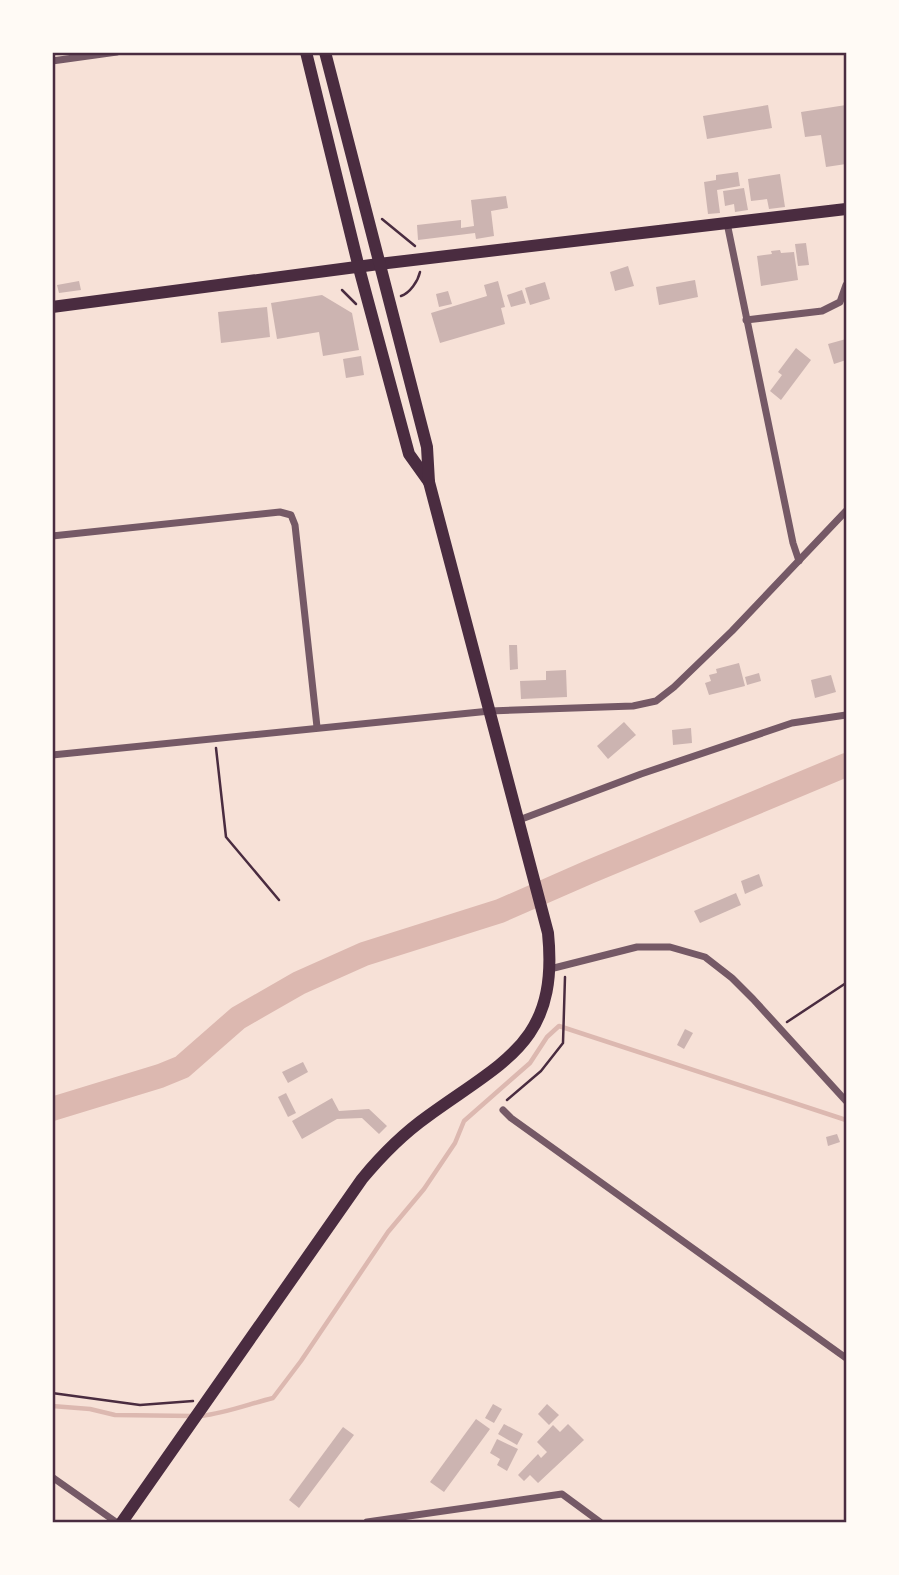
<svg xmlns="http://www.w3.org/2000/svg" width="899" height="1575" font-family="'Titillium Web',sans-serif">
	<style>
		.lines { fill: none; stroke-linecap: round; stroke-linejoin: round }
		.stream { stroke: #dcb8b0; stroke-width: 4.5 }
		.river { stroke: #dcb8b0; stroke-width: 24 }
		.building { fill: #ccb4b1 }
		.path { stroke: #4a2c40; stroke-width: 2.5 }
		.minor { stroke: #755966; stroke-width: 7 }
		.primary { stroke: #4a2c40; stroke-width: 12 }
		.neatline { fill: none; stroke: #4a2c40; stroke-width: 2.5 }
	</style>
	<rect width="100%" height="100%" fill="#f7e1d7"/>
	<g class="lines">
		<!-- stream -->
		<g class="stream">
			<polyline points="52,1406 90,1409 115,1415 193,1416"/>
			<path d="M201,1416C226,1413 249,1404 273,1398L301,1361L388,1232L424,1189L455,1143L464,1121L530,1063L547,1037L559,1026L846,1120"/>
		</g>
		<!-- river -->
		<polyline class="river" points="52,1109 160,1076 182,1067 238,1018 299,983 364,954 500,911 589,872 846,765"/>
	</g>
	<!-- building -->
	<g class="building">
		<polygon points="768,105 772,128 707,139 703,116"/>
		<polygon points="846,105 846,164 826,167 821,135 805,137 801,112"/>
		<polygon points="738,172 740,186 717,190 720,213 708,214 704,182 716,180 716,175"/>
		<polygon points="780,174 785,207 769,209 767,199 751,201 748,179"/>
		<polygon points="744,188 748,210 735,212 734,204 725,206 723,191"/>
		<polygon points="506,196 508,208 491,211 494,236 476,239 475,233 418,240 417,225 461,220 461,228 474,226 471,200"/>
		<polygon points="806,243 809,265 798,266 795,244"/>
		<polygon points="780,250 781,253 794,252 798,280 761,286 757,256 772,254 771,251"/>
		<polygon points="628,266 634,286 615,291 610,272"/>
		<polygon points="695,280 698,297 659,305 656,287"/>
		<polygon points="79,281 81,290 59,293 57,285"/>
		<polygon points="498,281 505,307 501,308 505,324 440,343 431,313 487,296 484,285"/>
		<polygon points="545,282 550,299 530,305 525,288"/>
		<polygon points="522,290 526,303 511,307 507,295"/>
		<polygon points="448,291 452,304 439,307 436,294"/>
		<polygon points="322,295 352,313 359,350 323,356 319,332 277,339 271,303"/>
		<polygon points="267,307 270,337 221,343 218,312"/>
		<polygon points="846,339 846,360 834,364 828,344"/>
		<polygon points="796,348 811,360 781,400 770,391 782,375 778,372"/>
		<polygon points="361,356 364,375 346,378 343,359"/>
		<polygon points="509,645 517,645 518,669 510,670"/>
		<polygon points="739,663 745,686 709,695 705,683 711,681 709,675 717,673 716,669"/>
		<polygon points="566,670 567,697 521,699 520,681 546,680 546,671"/>
		<polygon points="759,673 761,681 747,685 745,677"/>
		<polygon points="831,675 836,692 815,698 811,680"/>
		<polygon points="624,722 636,735 608,759 597,746"/>
		<polygon points="691,728 692,743 673,745 672,730"/>
		<polygon points="759,874 763,886 745,894 741,881"/>
		<polygon points="736,893 741,905 700,923 694,911"/>
		<polygon points="685,1029 693,1033 684,1049 677,1045"/>
		<polygon points="303,1062 308,1072 288,1083 282,1072"/>
		<polygon points="286,1093 296,1113 288,1117 278,1097"/>
		<polygon points="332,1098 339,1111 369,1109 387,1126 379,1134 362,1118 337,1119 302,1139 292,1121"/>
		<polygon points="837,1134 840,1142 828,1146 826,1137"/>
		<polygon points="493,1404 502,1409 494,1423 485,1418"/>
		<polygon points="547,1404 559,1415 549,1425 538,1414"/>
		<polygon points="476,1419 490,1429 444,1492 430,1482"/>
		<polygon points="504,1424 523,1434 517,1445 498,1434"/>
		<polygon points="568,1424 584,1440 538,1483 530,1475 524,1481 518,1475 538,1454 541,1458 547,1452 537,1442 553,1425 560,1432"/>
		<polygon points="343,1427 354,1435 299,1508 289,1500"/>
		<polygon points="497,1439 518,1449 507,1471 497,1465 500,1459 490,1453"/>
	</g>
	<g class="lines">
		<!-- path -->
		<g class="path">
			<polyline points="382,219 415,246"/>
			<polyline points="342,290 356,304"/>
			<path d="M401,296C410,293 418,281 420,272"/>
			<polyline points="216,748 226,837 279,900"/>
			<polyline points="787,1022 846,983"/>
			<polyline points="507,1100 541,1071 563,1043 565,977"/>
			<polyline points="52,1393 140,1405 193,1401"/>
		</g>
		<!-- minor -->
		<g class="minor">
			<polyline points="52,61 117,52"/>
			<polyline points="727,223 793,543 799,561"/>
			<polyline points="746,320 822,311 840,302 846,285"/>
			<polyline points="52,536 280,512 291,515 295,525 317,727"/>
			<polyline points="52,755 490,711 633,706 656,701 674,687 732,631 846,511"/>
			<polyline points="519,820 641,774 792,723 846,715"/>
			<polyline points="550,969 637,947 670,947 705,957 732,978 753,999 846,1101"/>
			<polyline points="503,1110 511,1118 846,1358"/>
			<polyline points="52,1477 116,1522"/>
			<polyline points="367,1522 562,1494 600,1522"/>
		</g>
		<!-- primary -->
		<g class="primary">
			<polyline points="306,52 359,268 409,454 429,482"/>
			<polyline points="52,307 379,264 846,209"/>
			<path d="M122,1522L362,1179C381,1156 404,1133 428,1116C505,1060 559,1042 548,933L429,482L427,447L325,52"/>
		</g>
	</g>
	<!-- border -->
	<rect width="899" height="1575" fill="none" stroke="#fffaf5" stroke-width="108"/>
	<rect x="54" y="54" width="791" height="1467" class="neatline"/>
</svg>
